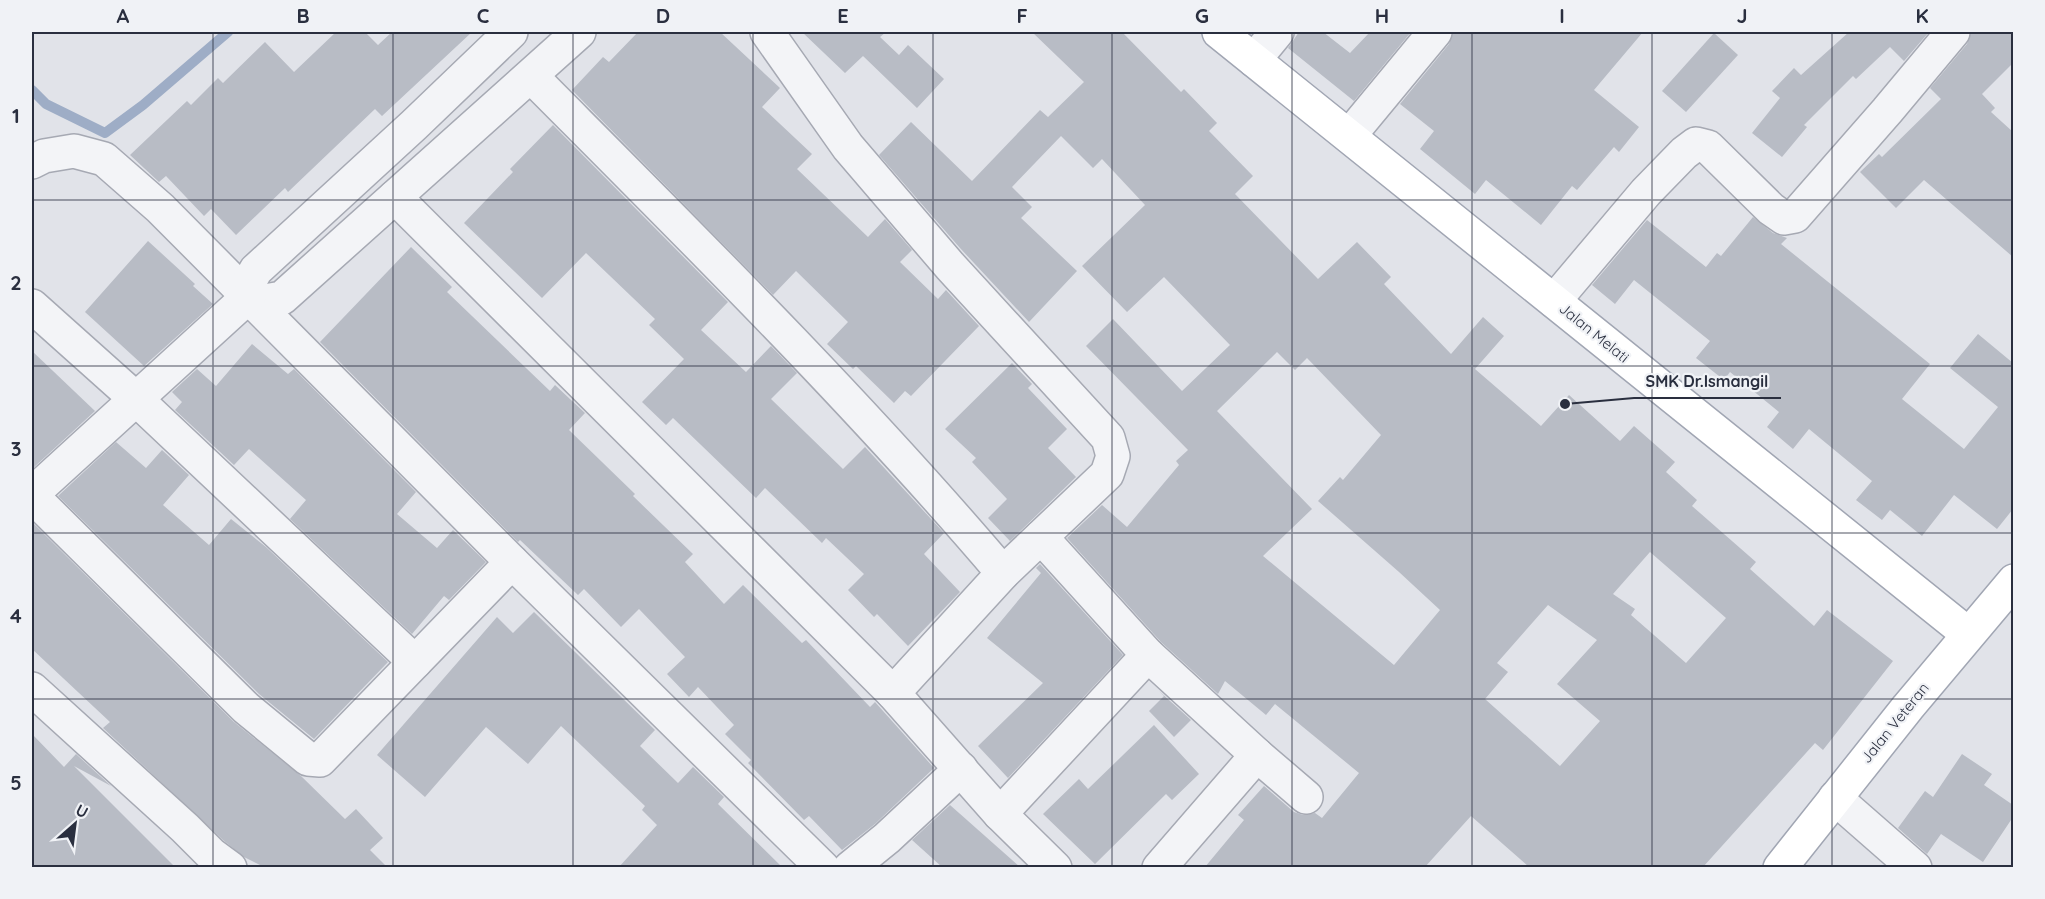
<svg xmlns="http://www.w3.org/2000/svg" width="2045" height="899" font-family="Quicksand,sans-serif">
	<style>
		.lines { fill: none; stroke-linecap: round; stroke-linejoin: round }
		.stream { stroke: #9eadc6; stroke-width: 10 }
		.building { fill: #b8bcc5; fill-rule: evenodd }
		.minor-casing { stroke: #a6a9b3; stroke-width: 36 }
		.major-casing { stroke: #a1a6b3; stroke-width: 36 }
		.minor { stroke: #f3f4f7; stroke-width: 33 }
		.major { stroke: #fff; stroke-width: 33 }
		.grid { fill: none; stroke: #2a2f3f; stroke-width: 1.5; stroke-opacity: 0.55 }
		.labels { text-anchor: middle; stroke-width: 4.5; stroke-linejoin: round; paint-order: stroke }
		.street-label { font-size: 15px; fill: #2a2f3f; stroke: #f0f2f6 }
		.leader { fill: none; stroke: #2a2f3f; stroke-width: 2 }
		.callout-dot { fill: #2a2f3f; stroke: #f0f2f6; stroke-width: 2 }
		.callout-label { font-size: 16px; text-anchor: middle; font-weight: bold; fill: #2a2f3f; stroke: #f0f2f6; stroke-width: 4.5; stroke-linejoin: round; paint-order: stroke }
		.neatline { fill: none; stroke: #2a2f3f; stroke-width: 2 }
		.grid-label { font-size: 20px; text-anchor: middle; font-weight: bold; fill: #2a2f3f }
	</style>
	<rect width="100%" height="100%" fill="#e1e3e9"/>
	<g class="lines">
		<!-- stream -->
		<polyline class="stream" points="32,90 46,104 105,133 143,105 228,32"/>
	</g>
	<!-- building -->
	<g class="building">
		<polygon points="336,32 365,32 378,45 392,32 472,32 382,116 375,109 288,192 285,188 236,235 211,209 204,216 166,176 159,182 130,155 187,101 191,105 218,78 223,83 265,42 294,72"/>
		<polygon points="638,32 720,32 780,88 762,107 812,154 797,169 868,237 885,219 912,250 900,262 938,299 946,290 979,326 911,396 905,391 894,403 856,366 853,369 827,344 848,322 796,271 773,295 572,90 603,57 609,62"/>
		<polygon points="802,32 886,32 880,37 899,55 908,45 944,79 917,108 863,56 845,73"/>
		<path d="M1032,32H1122L1181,92L1184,89L1217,123L1209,131L1253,176L1235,194L1318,279L1357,242L1391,277L1384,284L1451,354L1483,317L1504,336L1475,369L1541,426L1569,395L1620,441L1634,426L1675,462L1666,472L1697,500L1692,506L1756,562L1750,569L1814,626L1827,610L1893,661L1823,750L1815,743L1703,867H1529L1471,816L1425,867H1205L1244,820L1238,815L1264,786L1294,812L1303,815L1315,813L1322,818L1359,773L1275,704L1266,715L1225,681L1218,694L1161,642L1067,538L1102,505L1127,527L1179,465L1176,461L1188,450L1086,346L1113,319L1182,391L1230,345L1164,277L1127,312L1082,266L1145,205L1102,159L1093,168L1061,136L1012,187L1032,207L1021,218L1077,271L1029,322L960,248L879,155L911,122L972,181L1040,110L1048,117L1084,82ZM1277,352L1295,370L1307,358L1381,435L1343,480L1340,477L1318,501L1399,572L1440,610L1394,665L1263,556L1312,509L1217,411ZM1650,552L1726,618L1686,663L1631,615L1635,609L1613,594ZM1548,605L1597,640L1557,684L1600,721L1560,766L1485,699L1508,672L1497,663Z"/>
		<polygon points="1299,32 1323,32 1350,53 1370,32 1411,32 1354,101 1288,48"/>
		<polygon points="1453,32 1643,32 1594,90 1639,127 1619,152 1614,147 1577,190 1572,186 1541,225 1486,180 1475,194 1420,149 1434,131 1400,104 1449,44"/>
		<polygon points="1849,32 1929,32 1904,61 1890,47 1856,79 1853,76 1804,125 1807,127 1782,157 1752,133 1780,98 1772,91 1794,68 1801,75"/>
		<polygon points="1971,32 2013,32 2013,63 1982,94 1995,108 1991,112 2013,132 2013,257 1924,180 1896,208 1860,172 1879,154 1882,157 1941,99 1930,88 1967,44"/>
		<polygon points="1714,33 1738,55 1686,112 1662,91"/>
		<polygon points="553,125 728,302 701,330 746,372 771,346 797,373 771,399 843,469 865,447 944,533 924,554 960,592 908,646 877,614 874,617 848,590 864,574 826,538 822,543 765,488 756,498 673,418 666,425 642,402 684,359 649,325 655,319 586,253 542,298 464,223 513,172 510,169"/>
		<polygon points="1753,217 1773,233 1787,238 1781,244 1930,364 1902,399 1964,449 1998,407 1950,368 1978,334 2013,363 2013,509 1997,529 1954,495 1922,536 1890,510 1882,520 1856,500 1872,481 1809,429 1793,449 1767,427 1779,412 1730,372 1724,380 1696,358 1710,341 1634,280 1615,304 1592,285 1647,220 1706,267 1717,253 1721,256"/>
		<polygon points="148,241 195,284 193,286 213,304 144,366 85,312"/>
		<polygon points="411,247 452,287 447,292 550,391 555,385 585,413 569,430 635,494 633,496 693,554 685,562 724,604 743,585 802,643 806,640 870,707 875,702 934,768 875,824 842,850 809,816 804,820 748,763 751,760 725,734 734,725 698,687 689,697 667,674 685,657 639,609 621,627 584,589 578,595 520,540 518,542 320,342"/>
		<polygon points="252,344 288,374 294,369 416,492 397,514 437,548 453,530 486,562 449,600 444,596 412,634 290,519 306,500 249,449 234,465 175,410 182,402 172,392 197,369 216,386"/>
		<polygon points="32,351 95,411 32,469"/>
		<polygon points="1012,363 1032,384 1028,388 1067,429 1048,448 1076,477 1010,541 988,518 1007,499 972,462 976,458 945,429"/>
		<polygon points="116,442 146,468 162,450 189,475 163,505 209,545 231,519 266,547 388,662 314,739 259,694 58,496"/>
		<polygon points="32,522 234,722 301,776 345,819 356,809 383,838 370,850 387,867 264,867 244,857 223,840 103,728 110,722 32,649"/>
		<polygon points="1040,564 1123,655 1008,778 978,746 1043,683 987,638 1041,573 1036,568"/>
		<polygon points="534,612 655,730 640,746 678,783 693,767 724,797 718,804 782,867 619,867 657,825 642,810 645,806 561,726 528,764 486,727 425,797 377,755 497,617 513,633"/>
		<polygon points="1159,691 1191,720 1174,737 1149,711 1164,696"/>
		<polygon points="1154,725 1199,774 1172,800 1166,794 1095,864 1043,814 1079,779 1088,789"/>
		<polygon points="32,734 64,767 76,754 111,786 74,766 175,867 32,867"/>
		<polygon points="1962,754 1992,774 1984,785 2013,805 2013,817 1983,862 1941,834 1927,854 1898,828 1925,791 1933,797"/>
		<polygon points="950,805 1020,867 942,867 912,840"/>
	</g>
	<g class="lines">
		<!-- minor casing -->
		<g class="minor-casing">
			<g id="minor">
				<polyline points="767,32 848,147 950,266 1108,438 1113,456 1107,474 1003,573 893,693"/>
				<polyline points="1254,60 1277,32"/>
				<path d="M531,76C692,238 855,399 1003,573"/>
				<polyline points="1349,136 1435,32"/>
				<polyline points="32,162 44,156 74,151 104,159 160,208 512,562 823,868"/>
				<polyline points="395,197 893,693 1000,814 1055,868"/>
				<polyline points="249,296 265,301 282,298 579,32"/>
				<polyline points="249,296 248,284 256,270 414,125 511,32"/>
				<polyline points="1554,301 1646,192 1684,153 1696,144 1708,147 1771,209 1784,218 1795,216 1887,111 1953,32"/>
				<polyline points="32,306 136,399 415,662"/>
				<polyline points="32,494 249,296"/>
				<polyline points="32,496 246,708 308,759 320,760 512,562"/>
				<polyline points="1041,537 1148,655 1257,755 1306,797"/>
				<polyline points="32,689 185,828 211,854 230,868"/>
				<polyline points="1835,798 1915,868"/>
				<polyline points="1000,814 1148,655"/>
				<polyline points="850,868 887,838 961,769"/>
				<polyline points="1159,868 1257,755"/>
			</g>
		</g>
		<!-- major casing -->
		<g class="major-casing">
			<g id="major">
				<polyline points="1219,32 1968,634"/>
				<polyline points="1780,868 1908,707 2014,581"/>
			</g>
		</g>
		<!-- minor -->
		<use href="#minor" class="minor"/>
		<!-- major -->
		<use href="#major" class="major"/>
	</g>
	<!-- grid -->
	<path class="grid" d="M213,32V868M393,32V868M573,32V868M753,32V868M933,32V868M1112,32V868M1292,32V868M1472,32V868M1652,32V868M1832,32V868M32,200H2014M32,366H2014M32,533H2014M32,699H2014"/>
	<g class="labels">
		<!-- street labels -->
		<g class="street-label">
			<text transform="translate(1594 333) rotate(39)" y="5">Jalan Melati</text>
			<text transform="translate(1895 723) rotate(-51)" y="5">Jalan Veteran</text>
		</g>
	</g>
	<!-- callouts -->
	<path class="leader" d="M1565 404L1634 398H1781"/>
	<circle class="callout-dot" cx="1565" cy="404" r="6"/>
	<g class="callout-label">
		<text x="1707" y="387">SMK Dr.Ismangil</text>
	</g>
	<!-- border -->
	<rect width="2045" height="899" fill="none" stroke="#f0f2f6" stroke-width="66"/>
	<!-- north arrow -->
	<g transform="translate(75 824) rotate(28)" stroke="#f0f2f6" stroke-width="4.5" paint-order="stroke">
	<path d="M0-4.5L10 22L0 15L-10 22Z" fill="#2a2f3f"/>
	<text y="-9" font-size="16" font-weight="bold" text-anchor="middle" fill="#2a2f3f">U</text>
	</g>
	<rect x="33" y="33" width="1979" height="833" class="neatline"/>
	<g class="grid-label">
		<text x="123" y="23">A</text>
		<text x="303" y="23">B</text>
		<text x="483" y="23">C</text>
		<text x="663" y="23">D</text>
		<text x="843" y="23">E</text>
		<text x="1022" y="23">F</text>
		<text x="1202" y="23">G</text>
		<text x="1382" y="23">H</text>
		<text x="1562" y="23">I</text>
		<text x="1742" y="23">J</text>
		<text x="1922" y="23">K</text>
		<text x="16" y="123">1</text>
		<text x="16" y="290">2</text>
		<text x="16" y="456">3</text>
		<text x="16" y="623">4</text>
		<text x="16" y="790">5</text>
	</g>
</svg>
